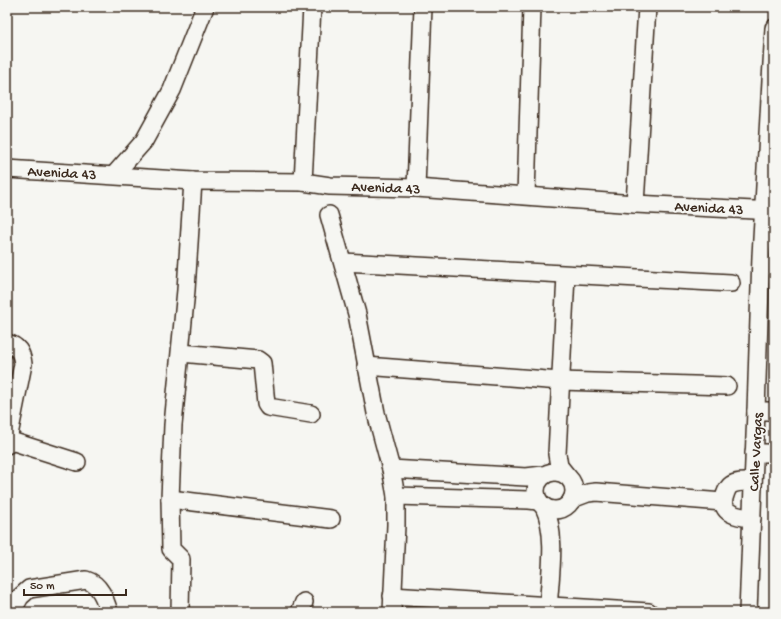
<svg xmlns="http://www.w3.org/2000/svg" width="781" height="619" font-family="'Gochi Hand',sans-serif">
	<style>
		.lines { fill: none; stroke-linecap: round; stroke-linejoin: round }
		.minor-casing { stroke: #3b2a1e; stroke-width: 20 }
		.minor { stroke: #f6f6f2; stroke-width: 17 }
		.labels { text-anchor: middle; stroke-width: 4; stroke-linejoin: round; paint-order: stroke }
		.street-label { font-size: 15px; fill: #3b2a1e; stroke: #f6f6f2 }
	</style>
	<rect width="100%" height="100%" fill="#f6f6f2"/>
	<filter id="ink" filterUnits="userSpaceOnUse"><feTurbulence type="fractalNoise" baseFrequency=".025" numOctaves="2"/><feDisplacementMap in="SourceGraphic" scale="8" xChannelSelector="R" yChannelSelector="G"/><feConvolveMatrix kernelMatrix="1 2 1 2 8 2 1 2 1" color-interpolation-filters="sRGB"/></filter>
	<g filter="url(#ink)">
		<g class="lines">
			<!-- minor casing -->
			<g class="minor-casing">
				<g id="minor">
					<polyline points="7,169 193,181 303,182 330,186 416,188 635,204 774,211"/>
					<polyline points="114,175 144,141 172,90 205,7"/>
					<polyline points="303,182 312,7"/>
					<polyline points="416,188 423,7"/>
					<polyline points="526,195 532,7"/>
					<polyline points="635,204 647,7"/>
					<polyline points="329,215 357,314 376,413 391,469 396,496 396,525 392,612"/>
					<polyline points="343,262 731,283"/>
					<polyline points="566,275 557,454 559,466 567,476"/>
					<path d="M7,343C18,346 22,353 23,364L7,445"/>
					<polyline points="181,353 258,360 262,363 266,404 268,407 311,414"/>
					<polyline points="366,366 560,381 727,386"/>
					<polyline points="756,411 774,411"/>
					<polyline points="8,440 77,462"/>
					<polyline points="754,453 774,453"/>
					<polyline points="391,469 526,477 543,475"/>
					<circle cx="555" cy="491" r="19"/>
					<polyline points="396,496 529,500 538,501"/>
					<polyline points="170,499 331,519"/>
					<polyline points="572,499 588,493 596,492 723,502"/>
					<path d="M544,507C558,536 549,580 548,612"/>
					<path d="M752,518C739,517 718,514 725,495C726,492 728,487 731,485C737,481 746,482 753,482"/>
					<polyline points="392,596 649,612"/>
					<path d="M15,612V606L20,597L29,589L86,580C100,584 105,599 109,612"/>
					<polyline points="180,612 181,559 171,549 170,499 173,425 186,290 193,181"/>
					<polyline points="300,612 304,602"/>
					<polyline points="748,612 756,411 761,256 774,28"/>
				</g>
			</g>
			<!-- minor -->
			<use href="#minor" class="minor"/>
		</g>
	</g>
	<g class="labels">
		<!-- street labels -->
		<g class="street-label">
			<text transform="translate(62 172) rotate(3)" y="5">Avenida 43</text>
			<text transform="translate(386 187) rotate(2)" y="5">Avenida 43</text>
			<text transform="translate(709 207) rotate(3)" y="5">Avenida 43</text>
			<text transform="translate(755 452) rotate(-87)" y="5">Calle Vargas</text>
		</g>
	</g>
	<!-- margin -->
	<rect width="781" height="619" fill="none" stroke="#f6f6f2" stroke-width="24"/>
	<rect x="12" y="12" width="757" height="595" fill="none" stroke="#3b2a1e" stroke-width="1.5" filter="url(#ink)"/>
	<!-- scale -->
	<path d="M24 589v6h102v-6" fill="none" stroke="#3b2a1e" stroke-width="2"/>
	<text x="30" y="589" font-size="12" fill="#3b2a1e" stroke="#f6f6f2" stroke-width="3" paint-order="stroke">50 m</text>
</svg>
